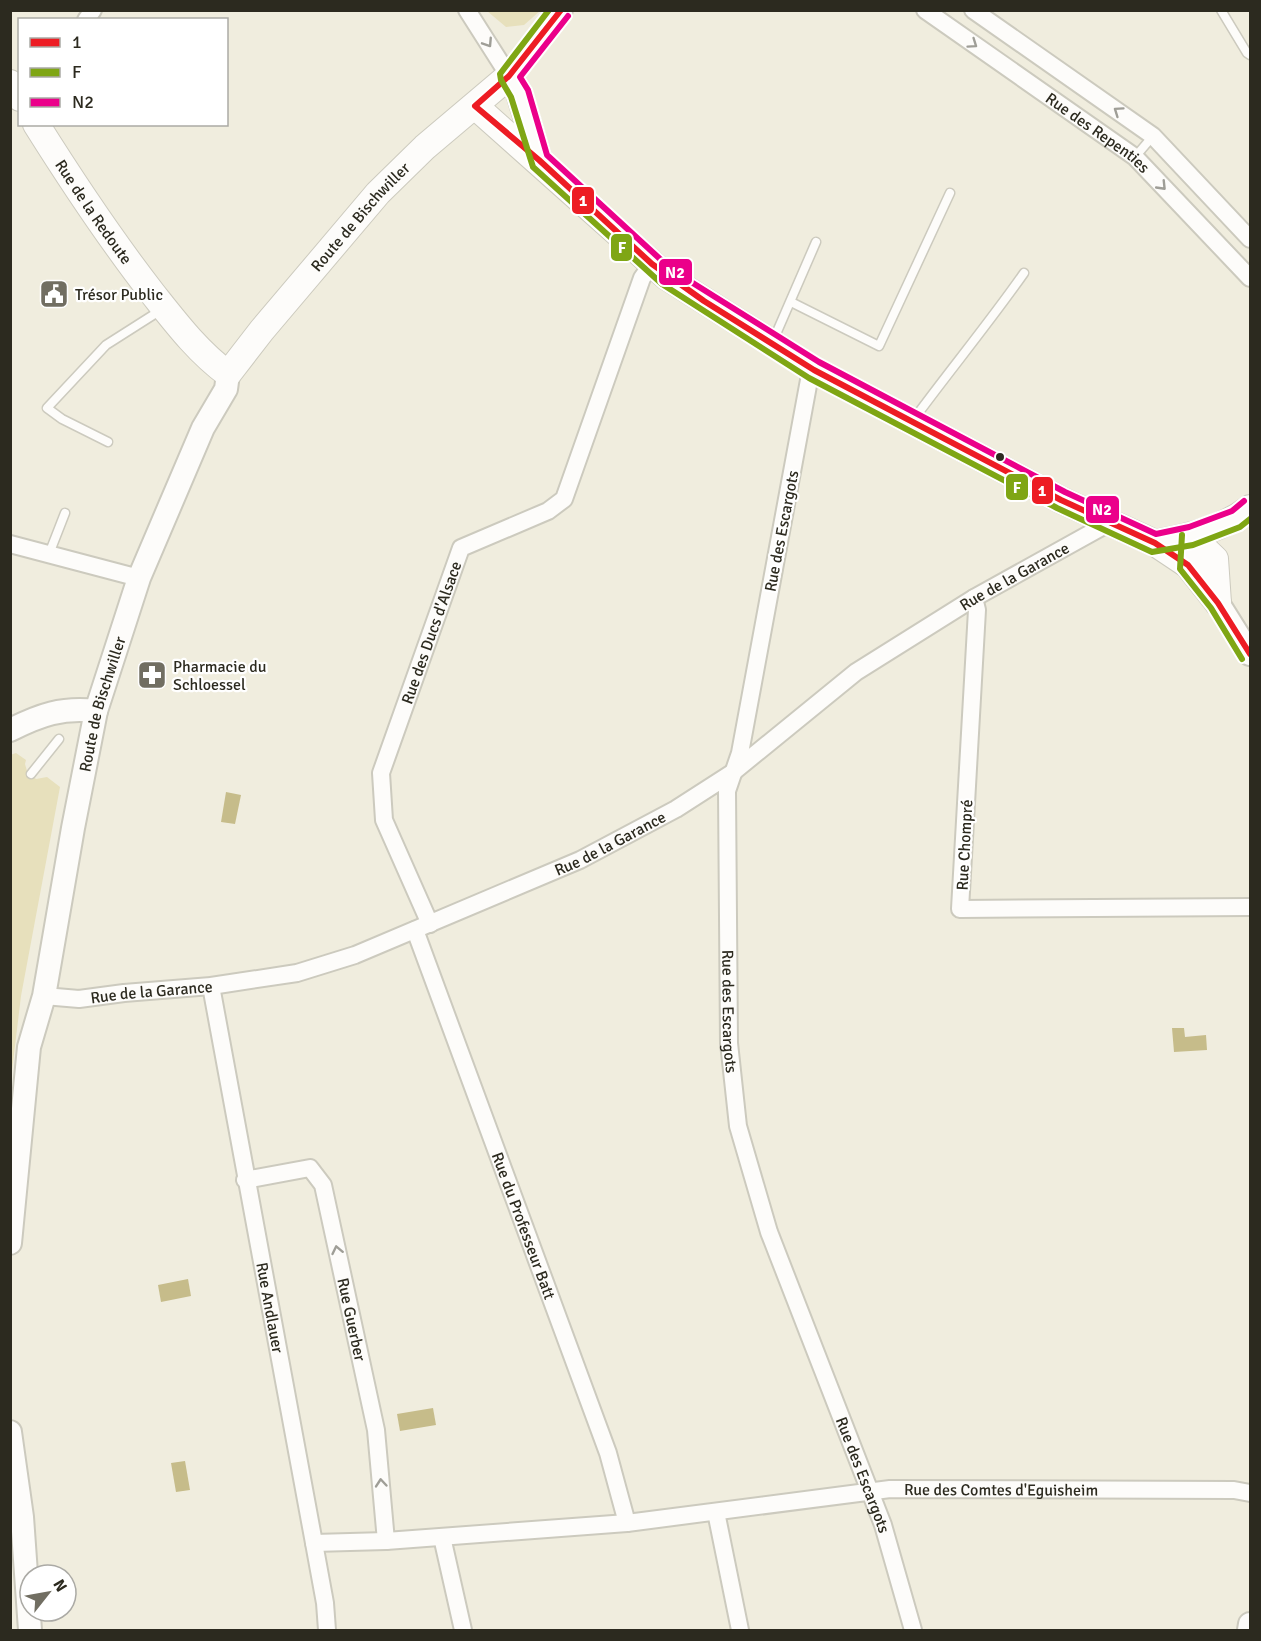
<svg xmlns="http://www.w3.org/2000/svg" width="1261" height="1641" font-family="Signika,sans-serif">
	<style>
		.green { fill: #e7e0bc }
		.water { fill: #c6bc8a }
		.lines { fill: none; stroke-linecap: round; stroke-linejoin: round }
		.lane-casing { stroke: #cccabe; stroke-width: 11 }
		.street-casing { stroke: #cccabe; stroke-width: 20 }
		.secondary-casing { stroke: #cccabe; stroke-width: 26 }
		.primary-casing { stroke: #cccabe; stroke-width: 28 }
		.lane { stroke: #fdfcfa; stroke-width: 8 }
		.street { stroke: #fdfcfa; stroke-width: 16 }
		.secondary { stroke: #fdfcfa; stroke-width: 22 }
		.primary { stroke: #fdfcfa; stroke-width: 26 }
		.bus-1-casing { stroke: #fff; stroke-width: 10 }
		.bus-2-casing { stroke: #fff; stroke-width: 10 }
		.bus-3-casing { stroke: #fff; stroke-width: 10 }
		.bus-1 { stroke: #ed1c24; stroke-width: 6 }
		.bus-2 { stroke: #7fa614; stroke-width: 6 }
		.bus-3 { stroke: #eb008a; stroke-width: 6 }
		.oneway { stroke: #9f9e97 }
		.bus-dot { fill: #2c2a1f; stroke: #fff; stroke-width: 2 }
		.labels { text-anchor: middle; stroke-width: 4.5; stroke-linejoin: round; paint-order: stroke }
		.street-label { font-size: 16px; fill: #2c2a1f; stroke: #fff }
		.poi-label { font-size: 16px; fill: #2c2a1f; stroke: #fff; text-anchor: start }
		.line-badge { stroke: #fff; stroke-width: 2 }
		.badge-label { font-size: 16px; text-anchor: middle; font-weight: bold; fill: #fff }
	</style>
	<rect width="100%" height="100%" fill="#f0edde"/>
	<!-- green -->
	<g class="green">
		<polygon points="487,11 540,11 524,25 506,27"/>
		<polygon points="16,753 26,760 25,764 27,771 36,779 47,777 60,787 21,996 11,1079 10,755"/>
	</g>
	<!-- water -->
	<g class="water">
		<polygon points="226,792 241,795 235,824 221,822"/>
		<polygon points="1172,1028 1184,1028 1185,1037 1206,1035 1207,1050 1174,1052"/>
		<polygon points="188,1279 191,1296 161,1302 158,1285"/>
		<polygon points="433,1408 436,1425 400,1431 397,1414"/>
		<polygon points="185,1461 190,1490 176,1492 171,1463"/>
	</g>
	<g class="lines">
		<!-- lane casing -->
		<g class="lane-casing">
			<g id="lane">
				<polyline points="1221,10 1247,53 1250,55"/>
				<polyline points="1135,157 1153,136"/>
				<polyline points="791,302 879,346 950,193"/>
				<polyline points="773,341 816,242"/>
				<path d="M914,419C950,370 989,323 1024,273"/>
				<polyline points="108,442 62,419 47,408 106,345 161,310"/>
				<polyline points="49,554 65,513"/>
				<polyline points="31,774 59,739"/>
			</g>
		</g>
		<!-- street casing -->
		<g class="street-casing">
			<g id="street">
				<polyline points="467,10 509,76"/>
				<path id="s1" d="M925,10L1135,157L1250,278"/>
				<polyline points="973,10 1153,136 1250,239"/>
				<polyline points="86,20 93,10"/>
				<path id="s2" d="M814,370L809,380L740,753L727,791L729,1043L738,1126L769,1232L883,1525L913,1630"/>
				<polyline points="10,544 139,578"/>
				<polyline points="974,598 977,610 960,909 1250,907"/>
				<path id="s3" d="M430,924L384,820L381,773L461,548L548,511L564,499L642,278L652,264"/>
				<path id="s4" d="M415,930L608,1453L627,1523"/>
				<path id="s5" d="M211,986L314,1543L325,1603L327,1630"/>
				<path id="s6" d="M44,996L79,999L124,993L211,986L297,973L355,955L580,860L676,809L732,773L856,672L974,598L1109,523"/>
				<path id="s7" d="M245,1180L310,1168L323,1185L376,1430L386,1541"/>
				<polyline points="716,1512 740,1630"/>
				<polyline points="442,1537 463,1630"/>
				<path id="s8" d="M314,1543L386,1541L627,1523L890,1489L1234,1490L1250,1493"/>
			</g>
		</g>
		<!-- secondary casing -->
		<g class="secondary-casing">
			<g id="secondary">
				<polyline points="509,76 561,10"/>
				<polyline points="1218,603 1250,654"/>
				<path d="M10,730C40,715 62,707 96,711"/>
				<path id="s9" d="M10,1243L29,1047L44,996L73,828L96,711L139,578L203,428L226,389L228,374"/>
				<polyline points="10,1432 22,1517 30,1630"/>
				<polyline points="1249,1630 1250,1624"/>
			</g>
		</g>
		<!-- primary casing -->
		<g class="primary-casing">
			<g id="primary">
				<polyline points="10,83 20,98"/>
				<polyline points="475,106 667,277 814,370 1061,500 1155,543 1188,565 1218,603"/>
				<path id="s10" d="M36,124C73,183 111,240 153,294C176,323 198,352 228,374L262,330L378,193L425,147L509,76L519,93L539,160"/>
				<polyline points="1191,536 1215,559 1218,603"/>
				<path d="M1155,543C1189,537 1223,529 1250,508"/>
			</g>
		</g>
		<!-- lane -->
		<use href="#lane" class="lane"/>
		<!-- street -->
		<use href="#street" class="street"/>
		<!-- secondary -->
		<use href="#secondary" class="secondary"/>
		<!-- primary -->
		<use href="#primary" class="primary"/>
		<!-- bus-1 casing -->
		<g class="bus-1-casing">
			<polyline id="bus-1" points="561,10 509,76 475,106 539,160 652,264 704,301 814,370 1061,500 1155,543 1188,565 1218,603 1250,654"/>
		</g>
		<!-- bus-2 casing -->
		<g class="bus-2-casing">
			<g id="bus-2">
				<polyline points="549,10 500,74 501,80 511,97 533,167 662,284 809,378 1057,508 1152,552 1193,545 1240,527 1250,519"/>
				<polyline points="1182,535 1180,569 1211,608 1242,659"/>
			</g>
		</g>
		<!-- bus-3 casing -->
		<g class="bus-3-casing">
			<polyline id="bus-3" points="568,16 520,77 528,90 547,155 672,270 819,362 1065,492 1156,534 1189,527 1232,511 1244,501"/>
		</g>
		<!-- bus-1 -->
		<use href="#bus-1" class="bus-1"/>
		<!-- bus-2 -->
		<use href="#bus-2" class="bus-2"/>
		<!-- bus-3 -->
		<use href="#bus-3" class="bus-3"/>
	</g>
	<!-- one-way arrows -->
	<defs><path id="oneway-chevron" d="M-2-3.5L2.5 0L-2 3.5" fill="none" stroke-width="1.6" stroke-linecap="round" stroke-linejoin="round" transform="scale(1.5)"/></defs>
	<g class="oneway">
		<use href="#oneway-chevron" transform="translate(488 43) rotate(57)"/>
		<use href="#oneway-chevron" transform="translate(973 44) rotate(35)"/>
		<use href="#oneway-chevron" transform="translate(1118 111) rotate(-145)"/>
		<use href="#oneway-chevron" transform="translate(1162 186) rotate(46)"/>
		<use href="#oneway-chevron" transform="translate(337 1250) rotate(-102)"/>
		<use href="#oneway-chevron" transform="translate(381 1483) rotate(-95)"/>
	</g>
	<!-- icons -->
	<defs>
		<g id="civic-square" transform="scale(1.5)"><rect x="-9" y="-9" width="18" height="18" rx="4" fill="#716e62" stroke="#fff"/><path d="M-.6-6.5H3V-4.5H.6V-3L4-1V1h2V6H-6V1h2V-1L-.6-3ZM-1.2 2.5V6h2.4V2.5Z" fill="#fff"/></g>
		<g id="pharmacy-square" transform="scale(1.5)"><rect x="-9" y="-9" width="18" height="18" rx="4" fill="#716e62" stroke="#fff"/><path d="M-2-6h4v4h4v4h-4v4h-4v-4h-4v-4h4Z" fill="#fff"/></g>
	</defs>
	<g fill-rule="evenodd">
		<use href="#civic-square" x="54" y="294"/>
		<use href="#pharmacy-square" x="152" y="675"/>
	</g>
	<!-- markers -->
	<circle class="bus-dot" cx="1000" cy="457" r="5"/>
	<g class="labels">
		<!-- street labels -->
		<g class="street-label">
			<text dy="6" stroke="none"><textPath href="#s1" startOffset="212">Rue des Repenties</textPath></text>
			<text dy="6" stroke="none"><textPath href="#s10" startOffset="105">Rue de la Redoute</textPath></text>
			<text dy="6" stroke="none"><textPath href="#s10" startOffset="522">Route de Bischwiller</textPath></text>
			<text transform="translate(781 531) rotate(-79)" y="6">Rue des Escargots</text>
			<text dy="6" stroke="none"><textPath href="#s6" startOffset="1080">Rue de la Garance</textPath></text>
			<text dy="6" stroke="none"><textPath href="#s3" startOffset="310">Rue des Ducs d'Alsace</textPath></text>
			<text dy="6" stroke="none"><textPath href="#s9" startOffset="548">Route de Bischwiller</textPath></text>
			<text dy="6" stroke="none"><textPath href="#s6" startOffset="594">Rue de la Garance</textPath></text>
			<text transform="translate(964 845) rotate(-87)" y="6">Rue Chompré</text>
			<text dy="6" stroke="none"><textPath href="#s6" startOffset="108">Rue de la Garance</textPath></text>
			<text dy="6" stroke="none"><textPath href="#s2" startOffset="651">Rue des Escargots</textPath></text>
			<text dy="6" stroke="none"><textPath href="#s4" startOffset="315">Rue du Professeur Batt</textPath></text>
			<text dy="6" stroke="none"><textPath href="#s5" startOffset="327">Rue Andlauer</textPath></text>
			<text dy="6" stroke="none"><textPath href="#s7" startOffset="225">Rue Guerber</textPath></text>
			<text dy="6" stroke="none"><textPath href="#s2" startOffset="1137">Rue des Escargots</textPath></text>
			<text dy="6" stroke="none"><textPath href="#s8" startOffset="690">Rue des Comtes d'Eguisheim</textPath></text>
		</g>
		<!-- poi labels -->
		<g class="poi-label">
			<text x="75" y="300">Trésor Public</text>
			<text x="173" y="672">Pharmacie du<tspan x="173" dy="18">Schloessel</tspan></text>
		</g>
	</g>
	<g class="line-badge">
		<rect x="571" y="186" width="24" height="29" rx="6" fill="#ed1c24"/>
		<rect x="610" y="233" width="23" height="29" rx="6" fill="#7fa614"/>
		<rect x="658" y="258" width="35" height="28" rx="6" fill="#eb008a"/>
		<rect x="1005" y="473" width="24" height="28" rx="6" fill="#7fa614"/>
		<rect x="1031" y="476" width="23" height="29" rx="6" fill="#ed1c24"/>
		<rect x="1085" y="495" width="35" height="29" rx="6" fill="#eb008a"/>
	</g>
	<g class="badge-label">
		<text x="583" y="206">1</text>
		<text x="622" y="253">F</text>
		<text x="675" y="278">N2</text>
		<text x="1017" y="493">F</text>
		<text x="1042" y="496">1</text>
		<text x="1102" y="515">N2</text>
	</g>
	<!-- border -->
	<rect width="1261" height="1641" fill="none" stroke="#2c2a1f" stroke-width="24"/>
	<!-- legend -->
	<rect x="18" y="18" width="210" height="108" fill="#ffffff" stroke="#abaaa5" stroke-width="1.5"/>
	<rect x="30" y="38" width="30" height="9" fill="#ed1c24" stroke="#abaaa5" stroke-width="1.5"/>
	<text x="72" y="48" font-size="18" fill="#2c2a1f">1</text>
	<rect x="30" y="68" width="30" height="9" fill="#7fa614" stroke="#abaaa5" stroke-width="1.5"/>
	<text x="72" y="78" font-size="18" fill="#2c2a1f">F</text>
	<rect x="30" y="98" width="30" height="9" fill="#eb008a" stroke="#abaaa5" stroke-width="1.5"/>
	<text x="72" y="108" font-size="18" fill="#2c2a1f">N2</text>
	<!-- north arrow -->
	<g transform="translate(48 1593) rotate(59)"><circle r="28" fill="#ffffff" stroke="#abaaa5" stroke-width="1.5"/>
	<path d="M0-4.5L10 22L0 15L-10 22Z" fill="#716e62"/>
	<text y="-9" font-size="16" font-weight="bold" text-anchor="middle" fill="#2c2a1f">N</text>
	</g>
</svg>
